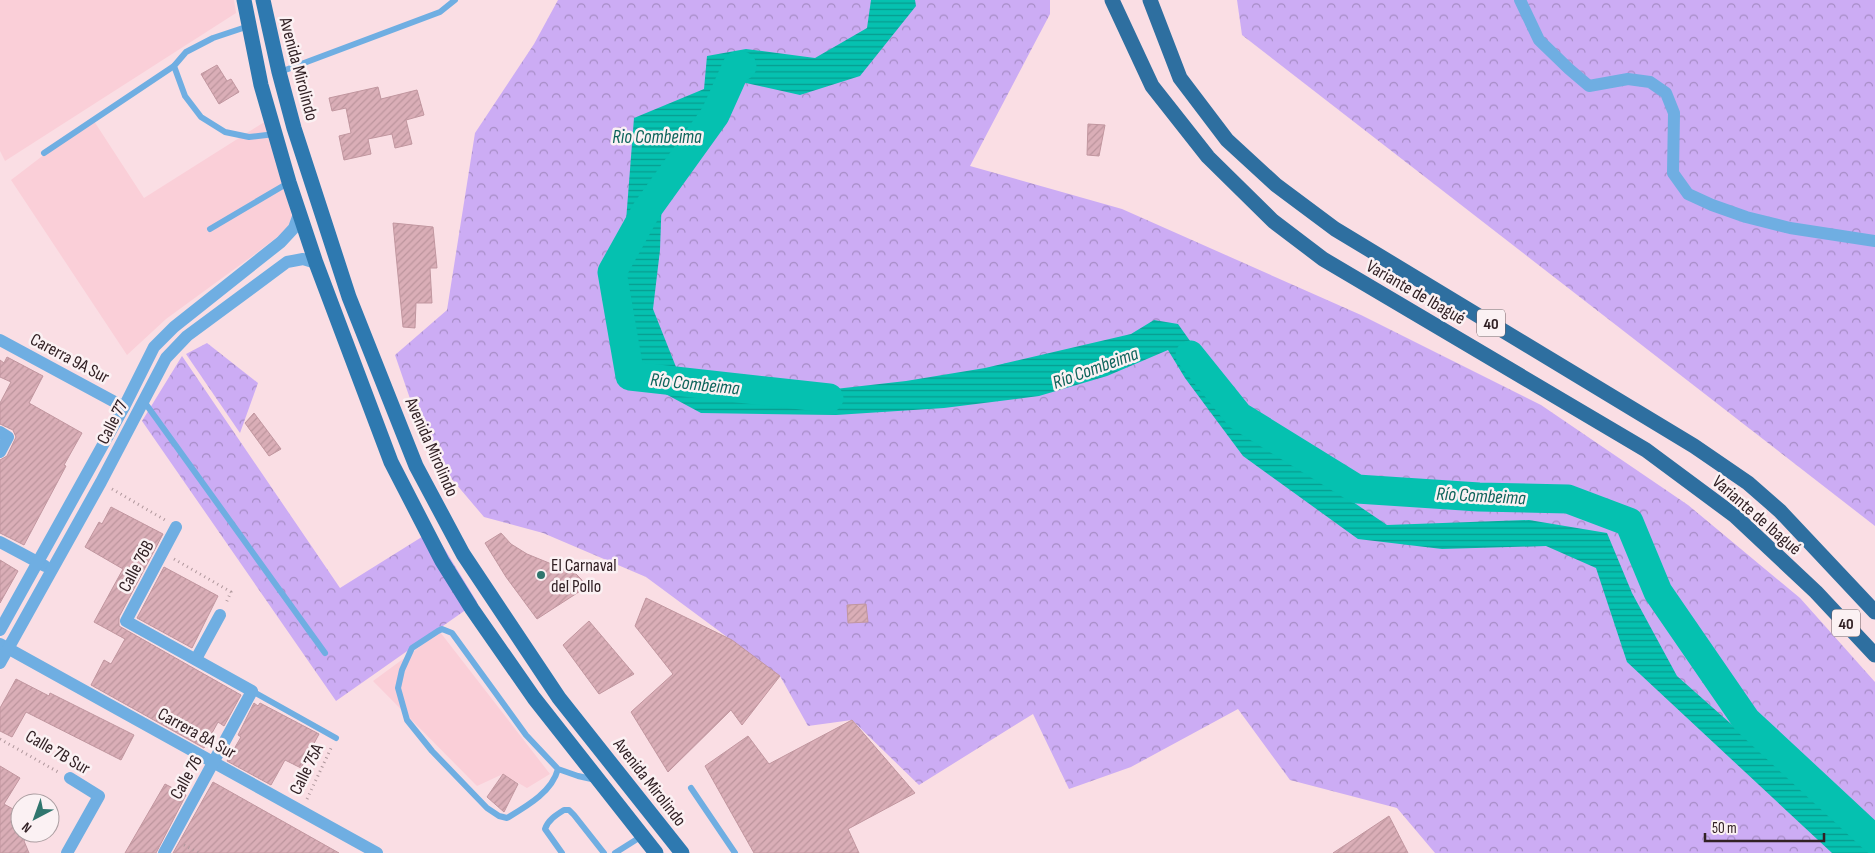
<svg xmlns="http://www.w3.org/2000/svg" width="1875" height="853" font-family="'Sofia Sans Condensed',sans-serif">
	<style>
		.built { fill: #facfd8 }
		.forest { fill: url(#forest-crowns) }
		.water { fill: url(#water-rules) }
		.lines { fill: none; stroke-linecap: round; stroke-linejoin: round }
		.river { stroke: #05c1b0; stroke-width: 29 }
		.building { fill: url(#building-hatch); stroke: #c1969f }
		.path { stroke: #af979c; stroke-width: 3; stroke-dasharray: 1 4; stroke-linecap: butt }
		.service { stroke: #6faee2; stroke-width: 6 }
		.minor { stroke: #6faee2; stroke-width: 12 }
		.primary { stroke: #2e79b0; stroke-width: 15 }
		.trunk { stroke: #2e6fa0; stroke-width: 15 }
		.poi-dot { fill: #30766e; stroke: #fbf1f3; stroke-width: 2 }
		.labels { text-anchor: middle; stroke-width: 5; stroke-linejoin: round; paint-order: stroke }
		.shield { fill: #fbf1f3; stroke: #6e5f63; stroke-width: 1 }
		.shield-label { font-size: 16px; font-weight: bold; fill: #322125 }
		.street-label { font-size: 18px; fill: #322125; stroke: #fbf1f3 }
		.poi-label { font-size: 18px; fill: #322125; stroke: #fbf1f3; text-anchor: start }
		.water-label { font-size: 19px; font-style: italic; fill: #0e645b; stroke: #fbf1f3 }
	</style>
	<defs>
		<pattern id="forest-crowns" width="20" height="18" patternUnits="userSpaceOnUse" patternTransform="scale(1.25)"><rect width="20" height="18" fill="#ccacf4"/><path d="M2 6a3 3 0 1 1 6 0M12 15a3 3 0 1 1 6 0" fill="none" stroke="#a68cc5"/></pattern>
		<pattern id="water-rules" width="6" height="5" patternUnits="userSpaceOnUse" patternTransform="scale(1.25)"><rect width="6" height="5" fill="#05c1b0"/><path d="M0 2.5h6" fill="none" stroke="#079c8f"/></pattern>
		<pattern id="building-hatch" width="6" height="6" patternUnits="userSpaceOnUse" patternTransform="scale(1.25)"><rect width="6" height="6" fill="#daaeb7"/><path d="M-1 1l2-2M0 6l6-6M5 7l2-2" fill="none" stroke="#bc959d"/></pattern>
	</defs>
	<rect width="100%" height="100%" fill="#fadee4"/>
	<!-- built -->
	<g class="built">
		<polygon points="0,0 234,0 236,13 5,161 0,151"/>
		<polygon points="92,118 144,198 266,121 294,224 251,257 166,319 127,355 11,180"/>
		<polygon points="440,632 550,774 527,788 503,774 477,786 373,681"/>
	</g>
	<!-- forest -->
	<g class="forest">
		<polygon points="558,0 1050,0 1050,14 970,166 1122,209 1361,315 1541,405 1688,505 1800,598 1875,682 1875,853 1435,853 1397,808 1290,780 1238,709 1131,767 1069,789 1033,714 919,785 852,720 808,726 780,676 646,577 543,533 484,517 428,451 395,355 447,310 475,133 534,44"/>
		<polygon points="1237,0 1875,0 1875,526 1242,35"/>
		<polygon points="207,343 258,383 240,433 186,354"/>
		<polygon points="182,356 340,588 433,530 477,602 336,701 142,421"/>
	</g>
	<!-- water -->
	<polygon class="water" points="871,0 915,0 916,6 860,76 800,95 737,81 663,165 660,250 653,309 678,372 755,398 906,381 985,368 1131,334 1154,320 1178,324 1200,355 1223,405 1299,437 1325,483 1387,525 1529,520 1607,533 1632,593 1677,676 1826,808 1875,843 1875,853 1832,853 1627,662 1596,568 1546,546 1442,549 1358,539 1243,456 1185,378 1168,350 1107,376 1039,396 944,408 836,415 701,413 645,383 605,311 626,221 634,118 704,89 707,56 746,49 815,58 867,28"/>
	<g class="lines">
		<!-- river -->
		<g class="river">
			<polyline points="742,66 737,66 715,115 646,211 612,272 630,376 829,398"/>
			<polyline points="1190,355 1239,416 1357,489 1479,497 1568,499 1629,522 1658,592 1746,720 1875,840"/>
		</g>
	</g>
	<!-- building -->
	<g class="building">
		<polygon points="217,65 227,81 231,79 239,92 219,104 201,74"/>
		<polygon points="378,87 381,99 417,90 424,115 406,120 412,144 395,148 392,134 368,139 371,154 344,160 339,136 351,133 346,108 332,111 329,98"/>
		<polygon points="1088,124 1105,125 1099,156 1087,155"/>
		<polygon points="393,223 433,227 437,268 430,268 432,303 416,303 415,328 403,327"/>
		<polygon points="7,357 43,376 29,403 82,433 64,465 66,466 24,545 0,533 0,460 7,456 16,437 13,430 0,424 0,403 11,382 0,377 0,360 4,363"/>
		<polygon points="254,413 281,449 269,456 245,423"/>
		<polygon points="111,507 163,534 119,617 119,626 241,695 224,726 218,722 204,748 91,685 104,660 111,664 125,639 94,622 123,569 85,547 99,522 102,524"/>
		<polygon points="501,533 511,544 527,554 576,574 588,586 537,619 506,577 485,543"/>
		<polygon points="0,560 18,571 0,603"/>
		<polygon points="164,567 218,596 192,648 137,618"/>
		<polygon points="646,598 732,640 780,676 742,725 731,710 668,772 631,712 673,674 635,626"/>
		<polygon points="866,604 868,622 848,623 847,605"/>
		<polygon points="589,621 634,674 599,694 563,645"/>
		<polygon points="16,679 49,696 50,693 134,735 121,760 26,712 12,737 0,731 0,708"/>
		<polygon points="254,703 258,706 260,703 319,734 301,768 285,760 271,785 227,761 241,737 238,735"/>
		<polygon points="852,720 915,793 848,829 859,853 754,853 705,766 748,736 769,764"/>
		<polygon points="0,766 20,778 4,804 20,813 20,833 29,833 24,841 29,853 0,853"/>
		<polygon points="503,774 518,784 504,812 487,797"/>
		<polygon points="213,782 339,853 173,853"/>
		<polygon points="165,784 186,795 156,853 125,853"/>
		<polygon points="1389,816 1408,853 1333,853"/>
	</g>
	<g class="lines">
		<!-- path -->
		<g class="path">
			<polyline points="112,489 165,520"/>
			<polyline points="174,559 231,592 226,603"/>
			<polyline points="0,739 58,772"/>
			<polyline points="307,799 332,746"/>
			<polyline points="184,845 199,853"/>
		</g>
		<!-- service -->
		<g class="service">
			<polyline points="249,26 213,38 186,52 174,66 185,96 201,117 225,132 249,137 275,134"/>
			<polyline points="280,72 440,12 455,0"/>
			<polyline points="44,153 174,66"/>
			<polyline points="210,229 288,183"/>
			<polyline points="143,400 325,653"/>
			<polyline points="252,691 336,738"/>
			<path d="M558,769C552,792 527,806 507,818L499,816L487,808L432,751L407,720L398,688L402,670L412,648L438,631L442,629L452,633L526,735L558,769L578,776L596,780"/>
			<polyline points="691,788 735,853"/>
			<path d="M562,853L545,829C548,820 556,815 564,810H569L574,815L604,853"/>
			<polyline points="615,853 642,836"/>
		</g>
		<!-- minor -->
		<g class="minor">
			<polyline points="1520,0 1539,40 1569,69 1589,86 1628,79 1650,82 1666,93 1674,113 1673,173 1688,194 1712,205 1746,217 1790,228 1875,241"/>
			<polyline points="0,340 124,407"/>
			<polyline points="0,432 8,437 0,452"/>
			<polyline points="0,542 45,566"/>
			<polyline points="0,630 124,407 154,347 174,327 281,242 294,228 299,214"/>
			<polyline points="0,644 377,853"/>
			<polyline points="196,659 220,615"/>
			<polyline points="0,663 101,482 166,358 187,336 287,262 303,259 316,263"/>
			<polyline points="67,853 99,796 70,778"/>
			<polyline points="164,853 252,691 126,621 176,527"/>
		</g>
		<!-- primary -->
		<g class="primary">
			<polyline points="244,0 261,85 289,182 316,263 391,462 442,561 472,609 534,698 656,853"/>
			<polyline points="263,0 279,72 294,128 349,297 416,466 463,554 559,698 682,853"/>
		</g>
		<!-- trunk -->
		<g class="trunk">
			<polyline points="1112,0 1152,86 1208,157 1273,221 1323,259 1646,450 1735,516 1816,592 1875,655"/>
			<polyline points="1150,0 1180,78 1227,140 1276,185 1335,229 1694,446 1748,483 1780,511 1875,612"/>
		</g>
	</g>
	<!-- markers -->
	<circle class="poi-dot" cx="541" cy="575" r="5"/>
	<g class="labels">
		<!-- shield labels -->
		<g class="shield">
			<rect x="1477" y="309.5" width="28" height="27" rx="4"/>
			<rect x="1832" y="609.5" width="28" height="27" rx="4"/>
		</g>
		<g class="shield-label">
			<text x="1491" y="329">40</text>
			<text x="1846" y="629">40</text>
		</g>
		<!-- street labels -->
		<g class="street-label">
			<text transform="translate(299 69) rotate(75)" y="6">Avenida Mirolindo</text>
			<text transform="translate(1416 292) rotate(30)" y="6">Variante de Ibagué</text>
			<text transform="translate(70 358) rotate(28)" y="6">Carerra 9A Sur</text>
			<text transform="translate(112 422) rotate(-63)" y="6">Calle 77</text>
			<text transform="translate(432 447) rotate(66)" y="6">Avenida Mirolindo</text>
			<text transform="translate(1757 515) rotate(41)" y="6">Variante de Ibagué</text>
			<text transform="translate(136 566) rotate(-62)" y="6">Calle 76B</text>
			<text transform="translate(197 733) rotate(29)" y="6">Carrera 8A Sur</text>
			<text transform="translate(58 752) rotate(30)" y="6">Calle 7B Sur</text>
			<text transform="translate(306 769) rotate(-64)" y="6">Calle 75A</text>
			<text transform="translate(186 777) rotate(-61)" y="6">Calle 76</text>
			<text transform="translate(650 782) rotate(52)" y="6">Avenida Mirolindo</text>
		</g>
		<!-- poi labels -->
		<g class="poi-label">
			<text x="551" y="571">El Carnaval<tspan x="551" dy="21">del Pollo</tspan></text>
		</g>
		<!-- water labels -->
		<g class="water-label">
			<text x="657" y="143">Rio Combeima</text>
			<text transform="translate(1095 367) rotate(-20)" y="7">Río Combeima</text>
			<text transform="translate(695 383) rotate(6)" y="7">Río Combeima</text>
			<text transform="translate(1481 495) rotate(3)" y="7">Río Combeima</text>
		</g>
	</g>
	<!-- north arrow -->
	<g transform="translate(35 818) rotate(221)"><circle r="24" fill="#fbf1f3" stroke="#ab9ea1"/>
	<path d="M0-4L9 19L0 12L-9 19Z" fill="#30766e"/>
	<text y="-8" font-size="14" font-weight="bold" text-anchor="middle" fill="#322125">N</text>
	</g>
	<!-- scale -->
	<path d="M1705 833v8h119v-8" fill="none" stroke="#322125" stroke-width="2.5"/>
	<text x="1712" y="833" font-size="15" fill="#322125" stroke="#fbf1f3" stroke-width="4" paint-order="stroke">50 m</text>
</svg>
